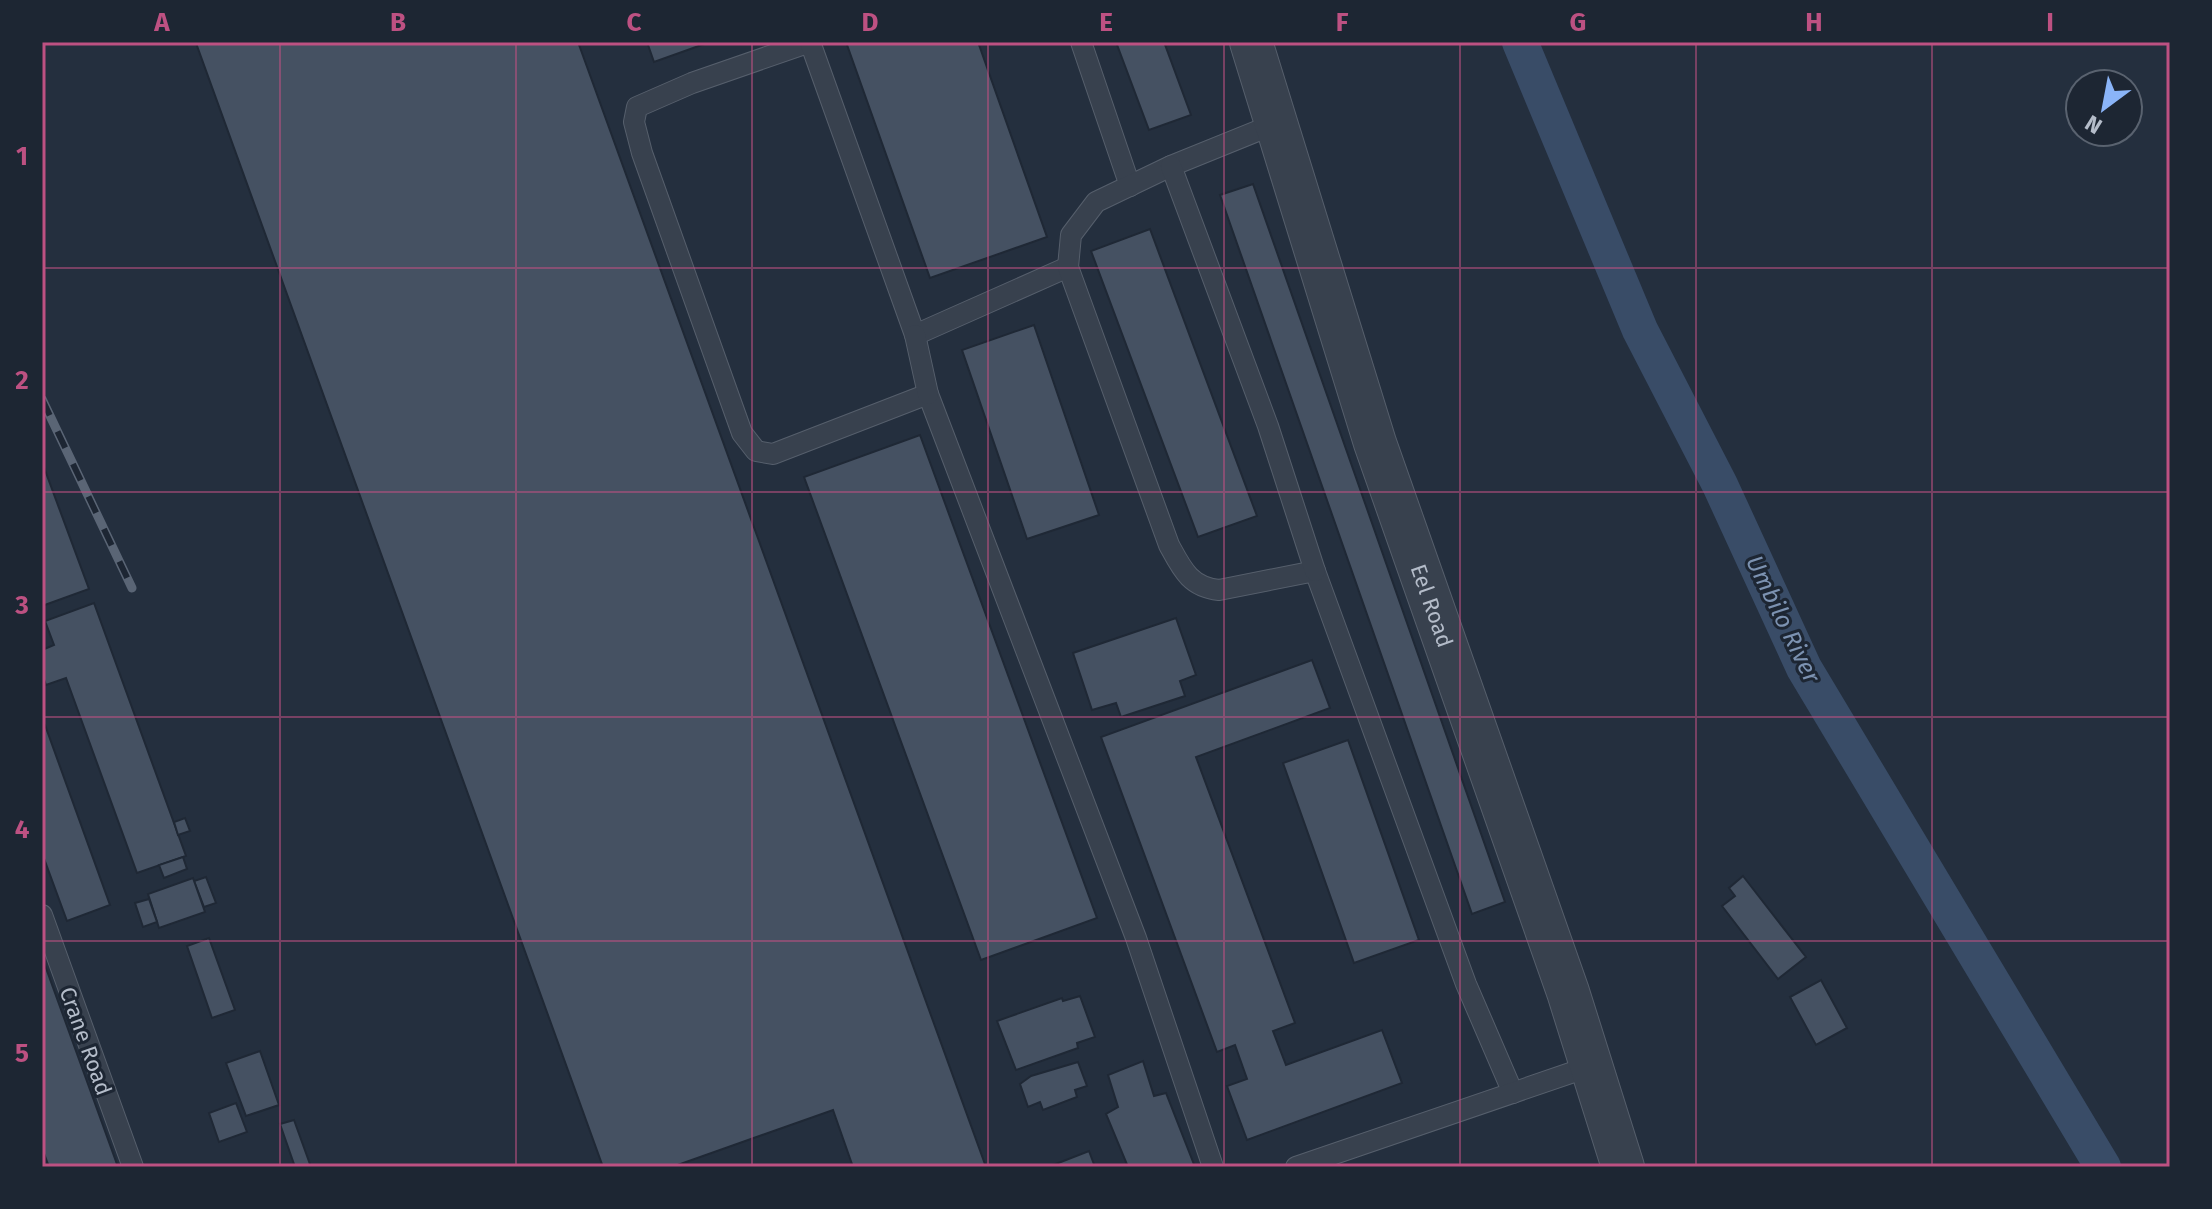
<svg xmlns="http://www.w3.org/2000/svg" width="2212" height="1209" font-family="'Fira Sans',sans-serif">
	<style>
		.lines { fill: none; stroke-linecap: round; stroke-linejoin: round }
		.canal { stroke: #394c67; stroke-width: 36 }
		.building { fill: #455162; stroke: #1f2835; stroke-width: 2 }
		.service-casing { stroke: #565f6c; stroke-width: 22 }
		.minor-casing { stroke: #565f6c; stroke-width: 44 }
		.service { stroke: #38414e; stroke-width: 20 }
		.minor { stroke: #38414e; stroke-width: 42 }
		.rail-casing { stroke: #5a6575; stroke-width: 9 }
		.rail { stroke: #1d2633; stroke-width: 6; stroke-dasharray: 18; stroke-linecap: butt }
		.grid { fill: none; stroke: #bd5182; stroke-width: 2; stroke-opacity: 0.55 }
		.labels { text-anchor: middle; stroke-width: 6; stroke-linejoin: round; paint-order: stroke }
		.street-label { font-size: 22px; fill: #b4bcc9; stroke: #1d2633 }
		.water-label { font-size: 24px; font-style: italic; fill: #7c92b1; stroke: #1d2633 }
		.neatline { fill: none; stroke: #bd5182; stroke-width: 3 }
		.grid-label { font-size: 26px; text-anchor: middle; font-weight: bold; fill: #bd5182 }
	</style>
	<rect width="100%" height="100%" fill="#242f3e"/>
	<g class="lines">
		<!-- canal -->
		<polyline class="canal" points="1520,42 1640,330 1720,485 1804,668 2103,1167"/>
	</g>
	<!-- building -->
	<g class="building">
		<polygon points="578,42 986,1167 853,1167 833,1110 672,1167 603,1167 196,43"/>
		<polygon points="647,42 710,42 654,62"/>
		<polygon points="846,42 978,42 1047,237 930,278"/>
		<polygon points="1116,42 1164,42 1191,115 1149,130"/>
		<polygon points="1253,184 1505,902 1472,914 1220,195"/>
		<polygon points="1150,229 1257,516 1198,537 1091,251"/>
		<polygon points="1034,325 1099,515 1027,539 962,350"/>
		<polygon points="920,435 1097,918 981,960 804,477"/>
		<polygon points="42,462 89,589 42,606"/>
		<polygon points="94,603 186,856 137,873 66,678 46,685 42,674 42,650 54,645 45,621"/>
		<polygon points="1176,618 1196,675 1180,681 1185,696 1121,717 1116,703 1092,710 1073,653"/>
		<polygon points="1312,660 1330,708 1196,757 1295,1023 1273,1031 1286,1065 1382,1030 1402,1083 1247,1140 1227,1086 1247,1079 1235,1045 1217,1052 1101,737"/>
		<polygon points="42,725 45,725 110,905 67,921 42,853"/>
		<polygon points="1348,740 1419,940 1354,963 1283,763"/>
		<polygon points="185,818 190,831 178,835 174,822"/>
		<polygon points="183,857 187,869 164,878 159,865"/>
		<polygon points="1743,876 1806,957 1778,979 1722,906 1735,896 1729,888"/>
		<polygon points="206,877 216,903 204,907 194,881"/>
		<polygon points="193,878 205,912 159,928 148,894"/>
		<polygon points="149,899 157,922 143,927 135,903"/>
		<polygon points="209,938 235,1010 212,1018 187,946"/>
		<polygon points="42,957 118,1167 49,1167 42,1148"/>
		<polygon points="1821,980 1847,1028 1816,1045 1790,997"/>
		<polygon points="1080,996 1095,1037 1077,1043 1078,1048 1016,1070 997,1021 1062,998 1063,1001"/>
		<polygon points="260,1051 279,1105 246,1116 226,1063"/>
		<polygon points="1143,1061 1154,1096 1166,1093 1195,1167 1128,1167 1106,1114 1118,1107 1108,1075"/>
		<polygon points="1078,1062 1087,1086 1075,1090 1077,1097 1043,1110 1040,1102 1028,1107 1020,1084 1031,1076"/>
		<polygon points="236,1103 247,1132 219,1142 209,1113"/>
		<polygon points="294,1120 311,1167 295,1167 280,1124"/>
		<polygon points="1089,1151 1095,1167 1048,1167"/>
	</g>
	<g class="lines">
		<!-- service casing -->
		<g class="service-casing">
			<g id="service">
				<polyline points="810,42 692,83 637,107 634,122 642,153 742,433 756,451 773,454 928,394 1136,938 1213,1167"/>
				<polyline points="810,42 915,335 1068,267"/>
				<polyline points="1081,42 1130,186"/>
				<path d="M1277,123L1171,166L1096,202L1071,235L1068,267L1169,545C1182,569 1190,587 1219,590L1315,571L1466,984L1513,1093"/>
				<polyline points="1171,166 1268,426 1315,571"/>
				<polyline points="915,335 928,394"/>
				<polyline points="42,915 133,1167"/>
				<polyline points="1296,1167 1591,1066"/>
			</g>
		</g>
		<!-- minor casing -->
		<g class="minor-casing">
			<g id="minor">
				<path id="s1" d="M1251,42L1375,443L1568,992L1623,1167"/>
			</g>
		</g>
		<!-- service -->
		<use href="#service" class="service"/>
		<!-- minor -->
		<use href="#minor" class="minor"/>
		<!-- rail casing -->
		<g class="rail-casing">
			<polyline id="rail" points="42,399 132,588"/>
		</g>
		<!-- rail -->
		<use href="#rail" class="rail"/>
	</g>
	<!-- grid -->
	<path class="grid" d="M280,42V1167M516,42V1167M752,42V1167M988,42V1167M1224,42V1167M1460,42V1167M1696,42V1167M1932,42V1167M42,268H2170M42,492H2170M42,717H2170M42,941H2170"/>
	<g class="labels">
		<!-- street labels -->
		<g class="street-label">
			<text dy="8" stroke="none"><textPath href="#s1" startOffset="592">Eel Road</textPath></text>
			<text transform="translate(86 1041) rotate(70)" y="8">Crane Road</text>
		</g>
		<!-- water labels -->
		<g class="water-label">
			<text transform="translate(1783 619) rotate(64)" y="8">Umbilo River</text>
		</g>
	</g>
	<!-- border -->
	<rect width="2212" height="1209" fill="none" stroke="#1d2633" stroke-width="88"/>
	<!-- north arrow -->
	<g transform="translate(2104 108) rotate(212)"><circle r="38" fill="#1d2633" stroke="#59626f" stroke-width="2"/>
	<path d="M0-6L14 30L0 20L-14 30Z" fill="#8ab4f8"/>
	<text y="-12" font-size="22" font-weight="bold" text-anchor="middle" fill="#b4bcc9">N</text>
	</g>
	<rect x="44" y="44" width="2124" height="1121" class="neatline"/>
	<g class="grid-label">
		<text x="162" y="31">A</text>
		<text x="398" y="31">B</text>
		<text x="634" y="31">C</text>
		<text x="870" y="31">D</text>
		<text x="1106" y="31">E</text>
		<text x="1342" y="31">F</text>
		<text x="1578" y="31">G</text>
		<text x="1814" y="31">H</text>
		<text x="2050" y="31">I</text>
		<text x="22" y="165">1</text>
		<text x="22" y="389">2</text>
		<text x="22" y="614">3</text>
		<text x="22" y="838">4</text>
		<text x="22" y="1062">5</text>
	</g>
</svg>
